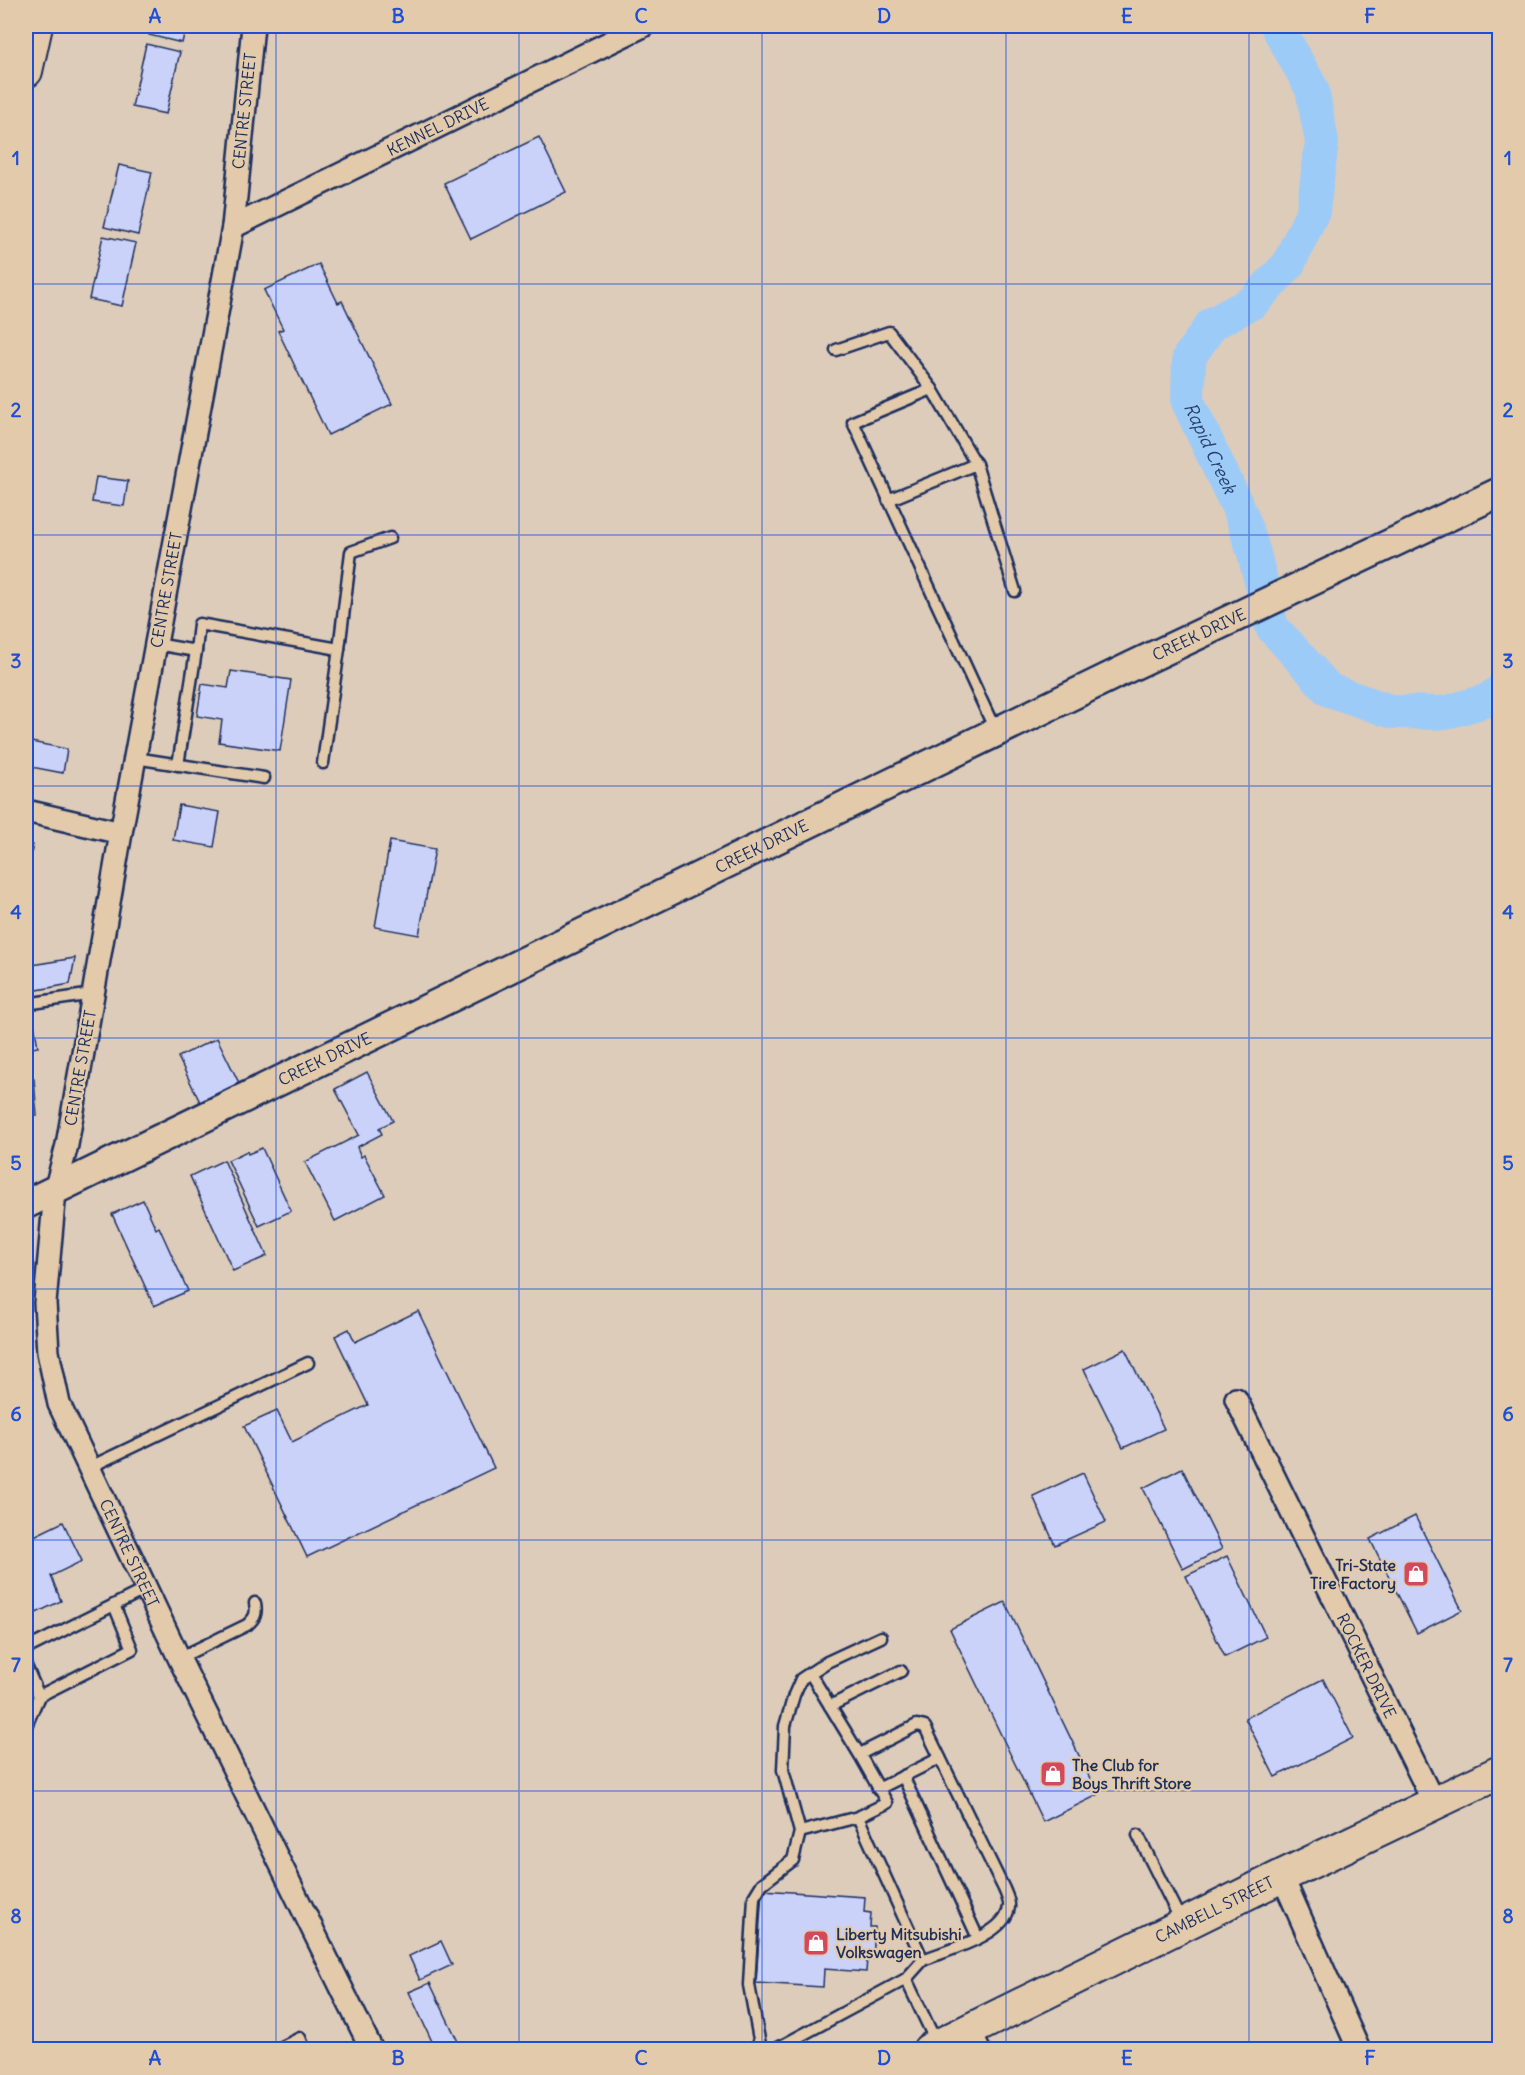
<svg xmlns="http://www.w3.org/2000/svg" width="1525" height="2075" font-family="Delius,sans-serif">
	<style>
		.lines { fill: none; stroke-linecap: round; stroke-linejoin: round }
		.river { stroke: #9ccbf7; stroke-width: 34 }
		.building { fill: #cbd2fa; stroke: #1b2f5e; stroke-width: 1.5 }
		.lane-casing { stroke: #1b2f5e; stroke-width: 15 }
		.street-casing { stroke: #1b2f5e; stroke-width: 26 }
		.secondary-casing { stroke: #1b2f5e; stroke-width: 33 }
		.primary-casing { stroke: #1b2f5e; stroke-width: 36 }
		.lane { stroke: #e3caab; stroke-width: 10 }
		.street { stroke: #e3caab; stroke-width: 21 }
		.secondary { stroke: #e3caab; stroke-width: 28 }
		.primary { stroke: #e3caab; stroke-width: 32 }
		.grid { fill: none; stroke: #1d4ed8; stroke-width: 1.5; stroke-opacity: 0.55 }
		.labels { text-anchor: middle; stroke-width: 4.5; stroke-linejoin: round; paint-order: stroke }
		.street-label { font-size: 16px; fill: #1b2f5e; stroke: #e3caab }
		.poi-label { font-size: 16px; font-weight: bold; fill: #1b2f5e; stroke: #e3caab; text-anchor: start }
		.water-label { font-size: 18px; font-style: italic; fill: #283f6d; stroke: #e3caab }
		.neatline { fill: none; stroke: #1d4ed8; stroke-width: 2 }
		.grid-label { font-size: 20px; text-anchor: middle; font-weight: bold; fill: #1d4ed8 }
	</style>
	<rect width="100%" height="100%" fill="#deccbb"/>
	<filter id="ink" filterUnits="userSpaceOnUse"><feTurbulence type="fractalNoise" baseFrequency=".0167" numOctaves="2"/><feDisplacementMap in="SourceGraphic" scale="12" xChannelSelector="R" yChannelSelector="G"/><feConvolveMatrix kernelMatrix="1 2 1 2 8 2 1 2 1" color-interpolation-filters="sRGB"/></filter>
	<g filter="url(#ink)">
		<g class="lines">
			<!-- river -->
			<path class="river" id="s1" d="M1277,26L1312,89L1322,142L1313,211L1288,265L1253,302L1212,324L1189,357L1188,402L1241,514L1254,553L1272,627L1329,690L1393,712L1444,713L1488,700L1500,691"/>
		</g>
		<!-- building -->
		<g class="building">
			<polygon points="151,26 186,26 182,43 149,35"/>
			<polygon points="146,44 180,52 166,114 132,107"/>
			<polygon points="539,137 566,192 471,239 444,183"/>
			<polygon points="119,165 152,172 138,235 104,227"/>
			<polygon points="103,236 136,243 122,306 89,299"/>
			<polygon points="319,264 338,303 342,301 392,404 328,435 278,331 283,329 264,290"/>
			<polygon points="96,477 128,481 124,506 92,502"/>
			<polygon points="231,671 291,680 280,751 219,742 222,720 197,716 202,684 228,688"/>
			<polygon points="26,741 67,749 63,773 26,766"/>
			<polygon points="179,805 220,812 214,847 173,840"/>
			<polygon points="390,841 435,849 419,935 375,927"/>
			<polygon points="26,843 33,845 27,870 26,870"/>
			<polygon points="75,958 70,984 26,992 26,966"/>
			<polygon points="26,1012 32,1012 38,1047 26,1049"/>
			<polygon points="217,1038 239,1083 200,1102 178,1057"/>
			<polygon points="367,1072 393,1121 379,1128 382,1134 357,1147 361,1157 364,1155 385,1195 335,1221 305,1162 359,1135 335,1089"/>
			<polygon points="34,1079 37,1116 26,1117 26,1080"/>
			<polygon points="262,1148 291,1211 259,1226 228,1160 247,1151 248,1154"/>
			<polygon points="224,1160 267,1256 233,1271 190,1176"/>
			<polygon points="143,1200 156,1229 159,1227 188,1291 154,1306 112,1214"/>
			<polygon points="418,1311 494,1468 307,1557 244,1426 277,1411 292,1442 368,1405 335,1336 349,1329 355,1342"/>
			<polygon points="1125,1349 1164,1429 1123,1448 1084,1369"/>
			<polygon points="1182,1468 1222,1549 1183,1569 1143,1488"/>
			<polygon points="1083,1473 1106,1522 1055,1545 1033,1496"/>
			<polygon points="1415,1516 1462,1610 1417,1633 1370,1539"/>
			<polygon points="63,1522 82,1561 51,1576 61,1601 26,1618 26,1540"/>
			<polygon points="1227,1556 1266,1637 1225,1657 1186,1576"/>
			<polygon points="1005,1602 1098,1795 1043,1822 950,1629"/>
			<polygon points="1323,1679 1353,1738 1275,1777 1245,1718"/>
			<polygon points="762,1890 865,1897 864,1912 871,1913 870,1927 875,1927 873,1959 867,1958 866,1972 824,1969 823,1987 756,1983"/>
			<polygon points="441,1941 452,1965 420,1980 409,1956"/>
			<polygon points="430,1983 462,2050 436,2050 409,1992"/>
		</g>
		<g class="lines">
			<!-- lane casing -->
			<g class="lane-casing">
				<g id="lane">
					<polyline points="836,350 889,332 932,389 976,464 1015,591"/>
					<polyline points="932,389 853,422 996,732"/>
					<polyline points="888,500 976,464"/>
					<polyline points="156,644 196,651 178,765"/>
					<polyline points="339,649 351,552 390,538"/>
					<polyline points="196,651 199,624 339,649 323,763"/>
					<polyline points="135,758 264,778"/>
					<polyline points="26,1004 93,994"/>
					<polyline points="88,1468 308,1363"/>
					<polyline points="26,1649 146,1589"/>
					<path d="M179,1658L247,1625C255,1618 257,1614 255,1603"/>
					<polyline points="26,1666 39,1696 26,1726"/>
					<polyline points="39,1696 132,1649 114,1605"/>
					<polyline points="830,1706 901,1671"/>
					<path d="M860,1754L917,1725L925,1727L1004,1889C1006,1894 1010,1902 1009,1907C1005,1936 947,1950 923,1960"/>
					<polyline points="903,1776 978,1938"/>
					<polyline points="878,1789 940,1758"/>
					<polyline points="800,1832 858,1817 887,1803 861,1757 810,1673"/>
					<polyline points="1138,1835 1182,1923"/>
					<polyline points="906,1979 937,2044"/>
					<polyline points="976,2031 985,2050"/>
					<polyline points="276,2050 300,2038 305,2050"/>
					<polyline points="761,2050 749,1985 754,1897 762,1884 793,1860 800,1832 783,1770 785,1726 794,1695 801,1679 827,1662 881,1637"/>
					<polyline points="774,2050 906,1979 923,1960 858,1817"/>
				</g>
			</g>
			<!-- street casing -->
			<g class="street-casing">
				<g id="street">
					<path id="s2" d="M253,26L233,227L121,833L67,1145L55,1191L45,1303L48,1352L59,1404L179,1658L372,2050"/>
					<path id="s3" d="M233,227L643,26"/>
					<polyline points="26,811 121,833"/>
					<path id="s4" d="M1236,1399L1434,1803"/>
					<polyline points="1282,1876 1359,2050"/>
				</g>
			</g>
			<!-- secondary casing -->
			<g class="secondary-casing">
				<g id="secondary">
					<path id="s5" d="M26,1204L1132,666L1500,492"/>
				</g>
			</g>
			<!-- primary casing -->
			<g class="primary-casing">
				<g id="primary">
					<polyline points="26,71 36,26"/>
					<path id="s6" d="M929,2050L1282,1876L1500,1772"/>
				</g>
			</g>
			<!-- lane -->
			<use href="#lane" class="lane"/>
			<!-- street -->
			<use href="#street" class="street"/>
			<!-- secondary -->
			<use href="#secondary" class="secondary"/>
			<!-- primary -->
			<use href="#primary" class="primary"/>
		</g>
	</g>
	<!-- grid -->
	<path class="grid" d="M276,26V2050M519,26V2050M762,26V2050M1006,26V2050M1249,26V2050M26,284H1500M26,535H1500M26,786H1500M26,1038H1500M26,1289H1500M26,1540H1500M26,1791H1500"/>
	<!-- icons -->
	<defs>
		<g id="shop-square" transform="scale(1.35)"><rect x="-9" y="-9" width="18" height="18" rx="4" fill="#d1495b" stroke="#e3caab"/><path d="M-5-2.5h2.3a2.7 3.5 0 0 1 5.4 0H5L5.5 6h-11ZM-1.5-2.5h3a1.5 2.3 0 0 0-3 0Z" fill="#fff"/></g>
	</defs>
	<g fill-rule="evenodd">
		<use href="#shop-square" x="1416" y="1574"/>
		<use href="#shop-square" x="1053" y="1774"/>
		<use href="#shop-square" x="816" y="1943"/>
	</g>
	<g class="labels">
		<!-- street labels -->
		<g class="street-label">
			<text transform="translate(244 111) rotate(-84)" y="6">CENTRE STREET</text>
			<text dy="6" stroke="none"><textPath href="#s3" startOffset="228">KENNEL DRIVE</textPath></text>
			<text transform="translate(166 590) rotate(-80)" y="6">CENTRE STREET</text>
			<text dy="6" stroke="none"><textPath href="#s5" startOffset="1304">CREEK DRIVE</textPath></text>
			<text dy="6" stroke="none"><textPath href="#s5" startOffset="818">CREEK DRIVE</textPath></text>
			<text dy="6" stroke="none"><textPath href="#s5" startOffset="332">CREEK DRIVE</textPath></text>
			<text transform="translate(80 1068) rotate(-80)" y="6">CENTRE STREET</text>
			<text dy="6" stroke="none"><textPath href="#s2" startOffset="1562">CENTRE STREET</textPath></text>
			<text dy="6" stroke="none"><textPath href="#s4" startOffset="297">ROCKER DRIVE</textPath></text>
			<text dy="6" stroke="none"><textPath href="#s6" startOffset="318">CAMBELL STREET</textPath></text>
		</g>
		<!-- poi labels -->
		<g class="poi-label">
			<text x="1396" y="1571" text-anchor="end">Tri-State<tspan x="1396" dy="18">Tire Factory</tspan></text>
			<text x="1072" y="1771">The Club for<tspan x="1072" dy="18">Boys Thrift Store</tspan></text>
			<text x="836" y="1940">Liberty Mitsubishi<tspan x="836" dy="18">Volkswagen</tspan></text>
		</g>
		<!-- water labels -->
		<g class="water-label">
			<text dy="6" stroke="none"><textPath href="#s1" startOffset="489">Rapid Creek</textPath></text>
		</g>
	</g>
	<!-- margin -->
	<rect width="1525" height="2075" fill="none" stroke="#e3caab" stroke-width="66"/>
	<rect x="33" y="33" width="1459" height="2009" class="neatline"/>
	<g class="grid-label">
		<text x="155" y="23">A</text>
		<text x="398" y="23">B</text>
		<text x="641" y="23">C</text>
		<text x="884" y="23">D</text>
		<text x="1127" y="23">E</text>
		<text x="1370" y="23">F</text>
		<text x="16" y="165">1</text>
		<text x="1508" y="165">1</text>
		<text x="16" y="417">2</text>
		<text x="1508" y="417">2</text>
		<text x="16" y="668">3</text>
		<text x="1508" y="668">3</text>
		<text x="16" y="919">4</text>
		<text x="1508" y="919">4</text>
		<text x="16" y="1170">5</text>
		<text x="1508" y="1170">5</text>
		<text x="16" y="1421">6</text>
		<text x="1508" y="1421">6</text>
		<text x="16" y="1672">7</text>
		<text x="1508" y="1672">7</text>
		<text x="16" y="1923">8</text>
		<text x="1508" y="1923">8</text>
		<text x="155" y="2065">A</text>
		<text x="398" y="2065">B</text>
		<text x="641" y="2065">C</text>
		<text x="884" y="2065">D</text>
		<text x="1127" y="2065">E</text>
		<text x="1370" y="2065">F</text>
	</g>
</svg>
